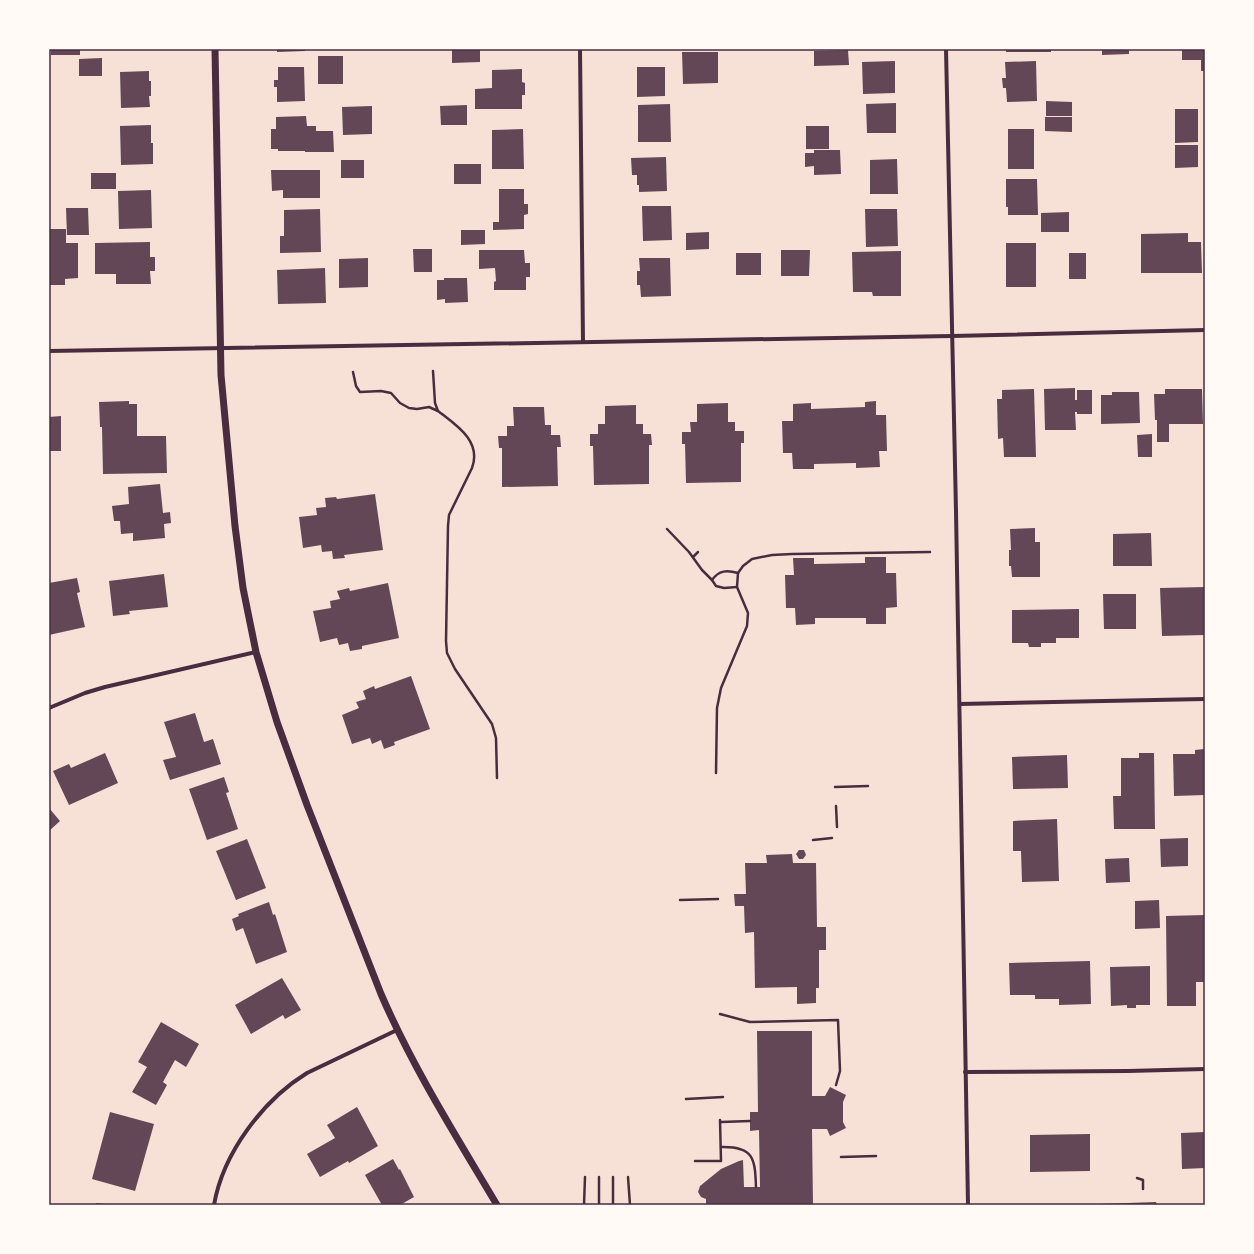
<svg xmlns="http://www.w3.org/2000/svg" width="1254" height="1254" font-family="Figtree,sans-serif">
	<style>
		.building { fill: #644757 }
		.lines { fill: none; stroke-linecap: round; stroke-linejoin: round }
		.path { stroke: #4a2c40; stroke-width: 2.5 }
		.minor { stroke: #4a2c40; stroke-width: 4 }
		.tertiary { stroke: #4a2c40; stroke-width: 7 }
		.neatline { fill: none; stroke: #4a2c40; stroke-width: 1.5 }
	</style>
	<rect width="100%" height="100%" fill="#f7e1d7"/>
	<!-- building -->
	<g class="building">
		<rect x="51" y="49" width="29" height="6"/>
		<polygon points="277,49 305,49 305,51 277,52"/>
		<polygon points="452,49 480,49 480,62 452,63"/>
		<rect x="1006" y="49" width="45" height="3"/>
		<polygon points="1102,49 1129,49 1129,54 1102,55"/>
		<polygon points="1182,49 1205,49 1205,71 1201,71 1201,60 1182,60"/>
		<polygon points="848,50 849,65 814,66 814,51"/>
		<polygon points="682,52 718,52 718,83 683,84"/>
		<rect x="318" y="56" width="25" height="28"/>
		<polygon points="102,58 102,76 79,76 79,59"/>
		<polygon points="895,61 895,93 863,94 862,62"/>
		<polygon points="1036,61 1037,101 1007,102 1006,88 1003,88 1002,78 1006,78 1005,62"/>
		<polygon points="278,67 304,67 305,101 277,102 277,87 274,87 274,80 278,80"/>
		<polygon points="637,67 665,67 665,96 637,97"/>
		<polygon points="522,69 522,82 525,83 525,95 522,95 522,109 475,109 475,89 492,88 492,70"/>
		<polygon points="149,71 149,81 151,81 151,96 149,96 150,107 121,108 120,72"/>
		<polygon points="1046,101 1072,102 1072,116 1046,116"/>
		<polygon points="896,103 896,133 867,133 866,104"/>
		<polygon points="670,104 671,142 638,142 638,105"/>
		<polygon points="467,105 467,125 441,125 440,106"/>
		<polygon points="372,106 372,134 343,135 342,107"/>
		<polygon points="1175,109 1198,109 1198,142 1175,143"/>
		<polygon points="306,116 307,126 316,126 316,131 333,131 334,152 305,152 305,151 278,151 278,149 271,149 271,129 276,129 276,117"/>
		<polygon points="1045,117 1072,117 1072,132 1045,131"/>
		<polygon points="151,125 151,143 153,143 153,164 121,165 120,126"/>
		<rect x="806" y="126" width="23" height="23"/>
		<polygon points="523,129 524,169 492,169 492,130"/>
		<rect x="1008" y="129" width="26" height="40"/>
		<polygon points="1175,145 1198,145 1198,167 1175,168"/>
		<polygon points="814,150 840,150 841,174 814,175 814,166 805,167 805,153 814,153"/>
		<polygon points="666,157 667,191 639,192 639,185 637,185 637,175 632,175 631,158"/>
		<polygon points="897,159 898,194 870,194 870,160"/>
		<rect x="341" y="160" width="23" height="18"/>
		<rect x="454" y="164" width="27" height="20"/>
		<polygon points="271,170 320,170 320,198 283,198 283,190 272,191"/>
		<rect x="91" y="173" width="25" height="16"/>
		<polygon points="1006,179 1037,179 1038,215 1008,215 1008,207 1006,207"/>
		<polygon points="499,189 524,189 524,204 528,204 528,214 524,215 524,229 493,230 493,222 499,222"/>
		<polygon points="151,190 152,228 119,229 118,191"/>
		<polygon points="642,206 671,206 672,240 643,241"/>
		<polygon points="66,208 88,208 89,235 67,235"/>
		<polygon points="320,209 321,252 280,253 280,236 284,236 284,210"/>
		<polygon points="865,209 897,209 898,246 866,247"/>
		<polygon points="1069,212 1069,232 1041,232 1041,213"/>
		<polygon points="49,229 66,229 66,243 78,243 78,278 65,279 65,285 49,285"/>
		<polygon points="461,230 485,230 485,244 461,245"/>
		<polygon points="709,232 709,249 686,250 686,233"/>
		<polygon points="1188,233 1188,242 1201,242 1202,273 1141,273 1141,234"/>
		<polygon points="150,242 150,257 155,257 155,271 150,271 151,284 116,284 116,274 95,274 95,243"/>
		<rect x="1006" y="243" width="30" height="44"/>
		<polygon points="413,249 432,249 432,272 414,272"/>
		<polygon points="479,250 524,250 525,263 530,263 530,277 526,277 526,290 494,290 494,282 496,281 495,268 479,269"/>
		<polygon points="781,250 810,250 809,276 781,276"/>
		<polygon points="901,251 901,296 873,296 872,292 853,292 852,252"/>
		<rect x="736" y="253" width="25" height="22"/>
		<rect x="1069" y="253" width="17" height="26"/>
		<polygon points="368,258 368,287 339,288 339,259"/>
		<polygon points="639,258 670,258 671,296 641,297 640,285 637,285 637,271 640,271"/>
		<polygon points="325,268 326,303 278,304 277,270"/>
		<polygon points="444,278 467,278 468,302 445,303 445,299 437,300 437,280 444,280"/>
		<polygon points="1075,388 1075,400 1077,400 1077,390 1092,390 1092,414 1077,414 1077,412 1075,412 1076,430 1045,430 1044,389"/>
		<polygon points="1034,389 1036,457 1004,457 1003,438 998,439 997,399 1002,399 1002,390"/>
		<polygon points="1165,389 1202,389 1203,424 1169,424 1169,442 1157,442 1157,420 1155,420 1154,394 1165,394"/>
		<polygon points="1112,392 1139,392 1140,423 1101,424 1101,395 1112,395"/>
		<polygon points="129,401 129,404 137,404 137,436 166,436 167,473 103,474 102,427 100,427 99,402"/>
		<polygon points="876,401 876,415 886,415 887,451 879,451 880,467 856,468 856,463 814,464 814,469 793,469 792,453 783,453 782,421 793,421 793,404 811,403 811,409 865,407 865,402"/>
		<polygon points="728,403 728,422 735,422 735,431 744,431 744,443 741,443 741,482 686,483 685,444 682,444 682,432 691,432 690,422 697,422 697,404"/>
		<polygon points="636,405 636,424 643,424 643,434 651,434 652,445 649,445 649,484 594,485 593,446 590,446 590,434 598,434 598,424 605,424 605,406"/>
		<polygon points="513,407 544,407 545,425 551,425 551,435 560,435 561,447 557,447 558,486 502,487 502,448 499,448 498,436 507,436 507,426 514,426"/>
		<polygon points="61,416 61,451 49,451 49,417"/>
		<polygon points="1152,434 1152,457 1138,457 1137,435"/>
		<polygon points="160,484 163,513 170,512 171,523 164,524 165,538 133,541 133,533 121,534 120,521 114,521 112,506 129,504 128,487"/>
		<polygon points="375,494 383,550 344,555 345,558 333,559 332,551 322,552 321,545 303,548 299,517 317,515 316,508 326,507 325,498 336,497 337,499"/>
		<polygon points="1035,528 1035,542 1040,542 1040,577 1012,577 1011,566 1009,566 1009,550 1011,550 1010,529"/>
		<polygon points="1151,533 1152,566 1113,566 1113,534"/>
		<polygon points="865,557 886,557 886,573 896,573 897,607 886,608 886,624 866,624 866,618 815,618 815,624 796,625 795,608 786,608 785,575 794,575 793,558 814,558 814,564 865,563"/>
		<polygon points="164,574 168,607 129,611 130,614 113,616 109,581"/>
		<polygon points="77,578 80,592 77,593 85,627 49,635 49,583"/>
		<polygon points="388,583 399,638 362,646 362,649 350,651 348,643 339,645 337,638 320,642 313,611 331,608 330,601 340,599 337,591 349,588 350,591"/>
		<polygon points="1205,587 1205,635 1162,636 1160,588"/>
		<polygon points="1103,594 1136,594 1136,629 1104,629"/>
		<polygon points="1079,609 1079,638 1056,638 1056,643 1041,643 1041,647 1029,647 1028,643 1012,643 1012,610"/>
		<polygon points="411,676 430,729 394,742 395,745 384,749 381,740 372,744 370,738 352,744 342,715 359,708 356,702 366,699 363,691 374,686 375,689"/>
		<polygon points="195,713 204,742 213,739 221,764 170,780 163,760 176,757 164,722"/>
		<polygon points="1204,749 1205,795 1174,796 1173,754 1195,754 1195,750"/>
		<polygon points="105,753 118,783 69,805 53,771 69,764 71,768"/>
		<polygon points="1139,753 1154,753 1155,829 1114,829 1113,796 1121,796 1121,758 1139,758"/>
		<polygon points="1067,755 1068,788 1013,789 1012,757"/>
		<polygon points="224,777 229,792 226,793 238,829 207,840 189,789"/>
		<polygon points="49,808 60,821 49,831"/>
		<polygon points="1057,819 1059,881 1022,882 1021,851 1013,851 1013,821"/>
		<polygon points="1188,838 1188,866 1161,867 1160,839"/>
		<polygon points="247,839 266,888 236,900 216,851"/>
		<polygon points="799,850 804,850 806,855 803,859 799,859 796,854"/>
		<polygon points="792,854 793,863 816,863 817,927 826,927 826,950 819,950 819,988 816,988 816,1003 797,1004 797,987 755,988 754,932 745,933 744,906 735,906 734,894 746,894 745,863 767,863 766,855"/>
		<polygon points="1129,858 1130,882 1106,883 1105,859"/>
		<polygon points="1159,900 1160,928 1135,929 1135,901"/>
		<polygon points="269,902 273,915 275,914 287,952 256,964 243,928 236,931 232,919 239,916 238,914"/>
		<polygon points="1205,915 1205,982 1196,982 1196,1006 1167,1006 1166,916"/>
		<polygon points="1090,961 1091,1004 1059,1005 1059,999 1035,999 1035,995 1010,995 1009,963"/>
		<polygon points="1150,966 1150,1005 1136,1005 1136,1008 1127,1008 1127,1005 1111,1006 1110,967"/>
		<polygon points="282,978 301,1010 285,1019 283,1015 251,1034 235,1005"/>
		<polygon points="161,1022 199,1044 186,1067 175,1060 163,1082 167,1085 156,1105 132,1092 147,1067 138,1062"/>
		<polygon points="757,1031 812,1031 812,1096 825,1096 830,1087 846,1095 843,1102 843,1122 846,1128 830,1136 827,1129 812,1129 813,1205 706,1205 706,1199 701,1197 698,1192 700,1186 721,1169 739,1161 743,1160 744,1187 760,1187 759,1130 750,1131 750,1112 758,1112"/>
		<polygon points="357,1107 378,1146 349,1163 348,1161 320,1177 307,1154 335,1138 327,1125"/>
		<polygon points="110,1112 154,1124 135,1191 92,1179"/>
		<polygon points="1205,1132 1205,1168 1182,1169 1181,1133"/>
		<polygon points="1090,1134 1090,1171 1030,1172 1030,1135"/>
		<polygon points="393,1159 399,1170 400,1169 414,1197 400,1205 382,1205 365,1175"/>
		<polygon points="1156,1202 1157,1205 1099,1205 1099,1204"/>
		<polygon points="96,1203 106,1204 106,1205 96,1205"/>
	</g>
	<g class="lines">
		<!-- path -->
		<g class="path">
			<polyline points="353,372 356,386 360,392 381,391 391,393 400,403 409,408 417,409 429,407 438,411 435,403 433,371"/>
			<path d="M438,411C456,425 482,441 472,468L449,515L448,526L446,641L447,653L455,669L492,724L496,738L497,778"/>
			<polyline points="667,529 689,552 702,570 712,580 716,586 724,588 737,587"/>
			<polyline points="693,557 698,552"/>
			<path d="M712,580C719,570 727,570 738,573"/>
			<polyline points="716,773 717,708 721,688 747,626 748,613 737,587 738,573 743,566 752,559 772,555 792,554 930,552"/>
			<polyline points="835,787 868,786"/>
			<polyline points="836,806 837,827"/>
			<polyline points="813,840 832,838"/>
			<polyline points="680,900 718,899"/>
			<polyline points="720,1014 750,1022 838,1020 840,1071 836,1085"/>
			<polyline points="686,1099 723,1097"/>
			<polyline points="721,1122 750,1121"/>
			<path d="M721,1147C754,1146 755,1159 756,1187"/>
			<polyline points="841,1157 876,1156"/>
			<polyline points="695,1161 721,1161 720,1120"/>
			<polyline points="599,1177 599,1205"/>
			<polyline points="628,1177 630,1205"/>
			<polyline points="1137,1178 1143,1180 1143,1189"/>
			<polyline points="584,1205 585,1177"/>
			<polyline points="613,1205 613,1177"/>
		</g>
		<!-- minor -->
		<g class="minor">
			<polyline points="580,49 583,342"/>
			<polyline points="946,49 956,511 968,1205"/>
			<polyline points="49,351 952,336 1205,330"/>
			<polyline points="960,704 1205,699"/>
			<polyline points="49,708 85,693 105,687 256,652"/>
			<polyline points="965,1072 1128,1071 1205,1069"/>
			<path d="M214,1205C223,1153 263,1100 307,1073L397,1030"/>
		</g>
		<!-- tertiary -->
		<path class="tertiary" d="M215,49L221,375L235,526L243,588L256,652L277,722L307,805L381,994C413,1068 456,1136 497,1205"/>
	</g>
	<!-- border -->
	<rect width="1254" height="1254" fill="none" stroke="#fffaf5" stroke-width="100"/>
	<rect x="50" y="50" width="1154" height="1154" class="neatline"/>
</svg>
